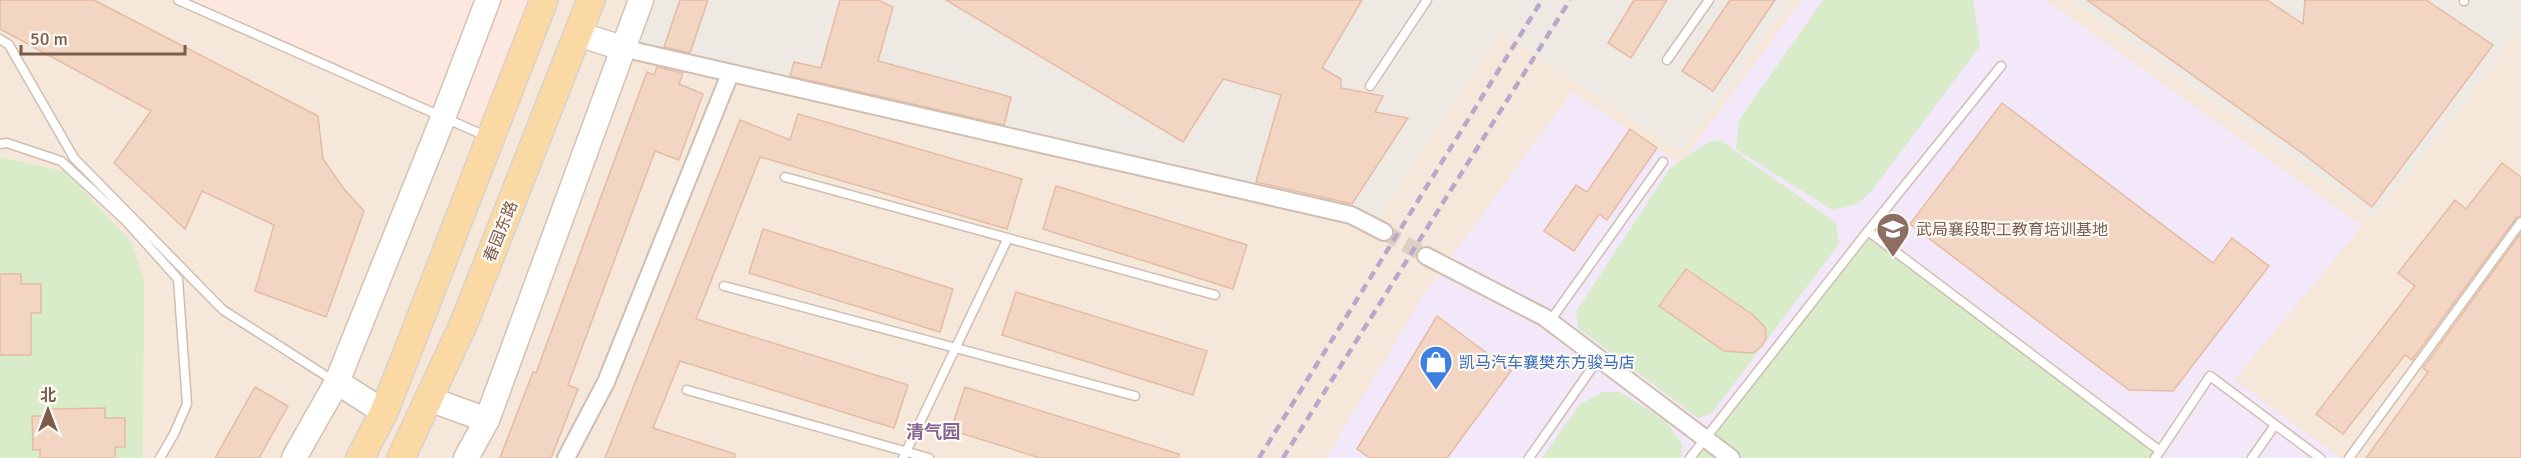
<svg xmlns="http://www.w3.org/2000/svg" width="2521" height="458" font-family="Signika,'Noto Sans SC',sans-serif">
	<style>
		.residential { fill: #f5e8da }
		.commercial { fill: #fde8e0 }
		.industrial { fill: #efe9e4 }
		.education { fill: #f3e8fa }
		.green { fill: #d8ecc9 }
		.building { fill: #f3d5c3; stroke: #e6bba3; stroke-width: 1.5 }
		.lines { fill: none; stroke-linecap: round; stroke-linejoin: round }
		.street-tunnel { stroke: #dcd0c4; stroke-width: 16; stroke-dasharray: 16 8; stroke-linecap: butt }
		.lane-casing { stroke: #d1beb0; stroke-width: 11 }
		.street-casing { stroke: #d1beb0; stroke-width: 20 }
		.secondary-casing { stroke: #d6c0b0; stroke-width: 27 }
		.primary-casing { stroke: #dad1cd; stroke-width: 30 }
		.lane { stroke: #fff; stroke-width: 8 }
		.street { stroke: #fff; stroke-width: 16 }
		.secondary { stroke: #fff; stroke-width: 24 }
		.primary { stroke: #fbd9a5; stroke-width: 27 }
		.rail { stroke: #b9a8c9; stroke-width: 4.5; stroke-dasharray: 9 6; stroke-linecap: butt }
		.labels { text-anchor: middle; stroke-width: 4.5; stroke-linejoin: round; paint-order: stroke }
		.education-label { font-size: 16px; fill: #785e54; stroke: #fffaf3; text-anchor: start }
		.street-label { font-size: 16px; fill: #7a5c4d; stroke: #fffaf3 }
		.shop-label { font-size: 16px; fill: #366cbe; stroke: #fffaf3; text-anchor: start }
		.neighbourhood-label { font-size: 18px; font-weight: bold; fill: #846695; stroke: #fffaf3 }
	</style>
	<rect width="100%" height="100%" fill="#fdf6ec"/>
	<!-- residential -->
	<polygon class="residential" points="0,0 638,0 1379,218 1500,31 1681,151 1792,0 2072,0 2375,217 2521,29 2521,458 0,458"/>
	<!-- commercial -->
	<polygon class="commercial" points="179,0 544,0 489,138"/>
	<!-- industrial -->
	<g class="industrial">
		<polygon points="638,0 1792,0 1681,152 1500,32 1379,218 622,48"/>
		<polygon points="2072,0 2521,0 2521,29 2375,217"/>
	</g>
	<!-- education -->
	<polygon class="education" points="1802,0 2046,0 2362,226 2234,380 2340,458 1326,458 1427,290 1572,92 1680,164"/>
	<!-- green -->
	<g class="green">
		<polygon points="1823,0 1973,0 1980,46 1871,192 1857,204 1832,210 1736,149 1739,120"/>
		<polygon points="1720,140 1836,223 1839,244 1712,413 1698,418 1578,328 1576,312 1670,168 1707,143"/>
		<polygon points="0,157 66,172 131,242 144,279 143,455 141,458 0,458"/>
		<polygon points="1868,231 2160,451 2155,458 1690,458"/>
		<polygon points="1603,392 1620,392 1666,421 1682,444 1681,458 1542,458 1579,405"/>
	</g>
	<!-- building -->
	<g class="building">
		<polygon points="0,0 94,0 318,116 323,159 344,189 364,211 326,317 255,291 274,225 202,191 185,229 114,163 151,111 0,29"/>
		<polygon points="680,0 708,0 690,53 664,47"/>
		<polygon points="840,0 878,0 893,7 878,61 1011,97 1004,125 790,76 794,62 821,68"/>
		<polygon points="946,0 1362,0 1322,68 1341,79 1341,88 1383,96 1375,112 1408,118 1352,204 1256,182 1281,95 1223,79 1183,142"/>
		<polygon points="1634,0 1667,0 1631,58 1608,43"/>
		<polygon points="1730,0 1775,0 1713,91 1682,71"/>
		<polygon points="2087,0 2267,0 2303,24 2305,0 2426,0 2493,45 2372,207 2302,153"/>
		<polygon points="657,67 683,73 679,84 703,94 679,160 655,151 568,385 578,389 551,458 500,458 533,372 536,373 647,72 654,75"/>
		<polygon points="2002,103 2213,263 2232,238 2269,266 2173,391 2129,390 1910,224"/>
		<polygon points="798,114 1022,179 1007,229 760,157 696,319 908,385 894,428 680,361 653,428 735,454 735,458 605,458 740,120 790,140"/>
		<polygon points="1630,129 1657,148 1607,220 1599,214 1574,251 1544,231 1576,185 1587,192"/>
		<polygon points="2502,163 2521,177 2521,216 2516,218 2412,360 2405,355 2343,434 2316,414 2415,286 2398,273 2455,200 2466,209"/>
		<polygon points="1056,186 1247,245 1233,289 1043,229"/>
		<polygon points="763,229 953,289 940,332 749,273"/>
		<polygon points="2521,233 2521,458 2366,458 2428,372 2423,368"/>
		<polygon points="1686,269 1753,315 1765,327 1766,338 1762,346 1753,353 1724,351 1659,306"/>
		<polygon points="0,274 21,274 21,284 41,284 41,313 31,313 31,355 0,355"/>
		<polygon points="1016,292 1207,351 1193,395 1002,335"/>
		<polygon points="1437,316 1511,371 1447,458 1370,458 1357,449"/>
		<polygon points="255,387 288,406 259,458 215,458"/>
		<polygon points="965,387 1179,454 1178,458 1040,458 951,430"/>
		<polygon points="105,408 105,418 125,418 125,447 115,447 115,458 40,458 40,450 33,450 32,416 51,416 51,409"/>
	</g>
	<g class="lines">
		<!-- street-tunnel -->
		<polyline class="street-tunnel" points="1384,232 1426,256"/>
		<!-- lane casing -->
		<g class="lane-casing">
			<g id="lane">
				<polyline points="178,0 488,137"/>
				<polyline points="2464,1 2464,0"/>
				<polyline points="0,39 9,45 74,158 223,310 334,381"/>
				<polyline points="1667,60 1709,0"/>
				<polyline points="1370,86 1427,0"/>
				<polyline points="0,144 7,143 61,161 126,221 178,279 187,404 174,434 160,458"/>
				<polyline points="785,177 1215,295"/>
				<polyline points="1868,231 2001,66"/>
				<polyline points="724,286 1135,396"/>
				<polyline points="1550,321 1663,162"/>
				<polyline points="687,390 929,458"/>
				<polyline points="2160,451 2210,376 2320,458"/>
				<polyline points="903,458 1008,238"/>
				<polyline points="1529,458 1599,358"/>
				<polyline points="1690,458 1868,231 2160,451 2155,458"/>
				<polyline points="2252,458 2275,425"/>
				<polyline points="2349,458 2521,222"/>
			</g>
		</g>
		<!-- street casing -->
		<g class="street-casing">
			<g id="street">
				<polyline points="622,48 1351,215 1384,232"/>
				<polyline points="1426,256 1544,317 1731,458"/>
				<polyline points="566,458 606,382 730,74"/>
			</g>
		</g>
		<!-- secondary casing -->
		<g class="secondary-casing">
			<g id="secondary">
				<polyline points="578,34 622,48"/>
				<polyline points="337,382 384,412"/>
				<polyline points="429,399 487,420"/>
				<polyline points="294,458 337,382 443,118 488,0"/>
				<polyline points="466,458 487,420 641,0"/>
			</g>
		</g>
		<!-- primary casing -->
		<g class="primary-casing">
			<g id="primary">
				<polyline points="360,458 384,412 544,0"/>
				<polyline points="401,458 464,323 591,0"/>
			</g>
		</g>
		<!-- lane -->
		<use href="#lane" class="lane"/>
		<!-- street -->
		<use href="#street" class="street"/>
		<!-- secondary -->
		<use href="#secondary" class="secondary"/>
		<!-- primary -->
		<use href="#primary" class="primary"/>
		<!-- rail -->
		<g class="rail">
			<polyline points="1259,458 1542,0"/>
			<polyline points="1283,458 1570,0"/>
		</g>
	</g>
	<!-- icons -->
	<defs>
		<g id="university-pin" transform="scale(1.725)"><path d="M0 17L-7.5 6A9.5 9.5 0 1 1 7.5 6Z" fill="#8d6e63" stroke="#fffaf3"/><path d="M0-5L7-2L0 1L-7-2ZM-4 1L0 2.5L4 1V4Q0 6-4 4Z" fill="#fff"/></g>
		<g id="shop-pin" transform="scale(1.725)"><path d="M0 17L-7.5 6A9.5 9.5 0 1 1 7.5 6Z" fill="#3f7fe0" stroke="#fffaf3"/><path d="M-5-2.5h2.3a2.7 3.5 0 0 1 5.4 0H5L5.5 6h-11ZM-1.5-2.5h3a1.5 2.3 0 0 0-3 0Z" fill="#fff"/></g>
	</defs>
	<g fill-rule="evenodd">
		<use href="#university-pin" x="1893" y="229"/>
		<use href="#shop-pin" x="1436" y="362"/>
	</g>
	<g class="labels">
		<!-- education labels -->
		<g class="education-label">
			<text x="1916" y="235">武局襄段职工教育培训基地</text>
		</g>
		<!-- street labels -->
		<g class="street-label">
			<text transform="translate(500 231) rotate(-68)" y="6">春园东路</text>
		</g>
		<!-- shop labels -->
		<g class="shop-label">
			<text x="1459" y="368">凯马汽车襄樊东方骏马店</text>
		</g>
		<!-- neighbourhood labels -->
		<g class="neighbourhood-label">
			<text x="933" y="438">清气园</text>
		</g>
	</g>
	<!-- north arrow -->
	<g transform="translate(48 410)" stroke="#fffaf3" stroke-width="4.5" paint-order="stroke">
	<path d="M0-4.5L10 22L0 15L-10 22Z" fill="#7a5c4d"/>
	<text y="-9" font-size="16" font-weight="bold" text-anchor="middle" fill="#7a5c4d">北</text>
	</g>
	<!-- scale -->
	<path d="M21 45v9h164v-9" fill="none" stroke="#7a5c4d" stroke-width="3"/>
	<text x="30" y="45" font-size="18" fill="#7a5c4d" stroke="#fffaf3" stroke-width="4.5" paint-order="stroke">50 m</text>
</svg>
